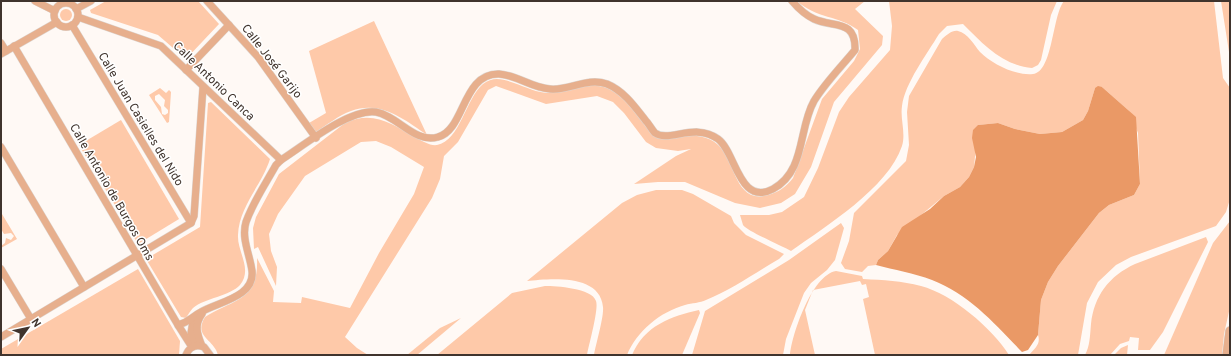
<svg xmlns="http://www.w3.org/2000/svg" width="1231" height="356" font-family="Overpass,sans-serif">
	<style>
		.green { fill: #fec9a9; fill-rule: evenodd }
		.water { fill: #ea9966 }
		.lines { fill: none; stroke-linecap: round; stroke-linejoin: round }
		.minor-casing { stroke: #ddd6d1; stroke-width: 8 }
		.tertiary-casing { stroke: #ddd6d1; stroke-width: 10 }
		.minor { stroke: #e7af8d; stroke-width: 7 }
		.tertiary { stroke: #e7af8d; stroke-width: 9 }
		.labels { text-anchor: middle; stroke-width: 3; stroke-linejoin: round; paint-order: stroke }
		.street-label { font-size: 12px; fill: #40342d; stroke: #fff }
	</style>
	<rect width="100%" height="100%" fill="#fff9f5"/>
	<!-- green -->
	<g class="green">
		<polygon points="106,1 198,1 219,24 186,59 158,35 91,13 90,10"/>
		<path d="M797,1H865L855,9L883,36L882,45L834,102L811,167L795,194L781,203L760,208L735,203L685,182H658L634,184L676,156L691,149L678,151L656,148L646,142L624,113L613,102L597,96L546,104L496,86L488,90L458,142L444,156L440,179L432,198L345,337L357,348L368,355H218C214,339 193,337 205,317C235,299 259,300 257,258L274,291L273,302L301,303L302,297L350,308L379,253L414,194L424,167L391,147L376,141L361,142L305,176L278,214L269,234L271,251L277,267L276,286L258,247L254,249L253,228L256,217L279,174L345,123C374,110 391,124 417,138C422,141 430,146 437,145C460,141 466,98 483,84C493,76 503,79 514,83C526,87 539,94 552,93C572,92 590,79 611,90C629,100 640,121 654,136C672,136 703,131 717,144C736,159 734,205 768,195C779,192 786,187 793,178L822,99L854,61L860,49L858,30C838,15 817,19 797,1Z"/>
		<path d="M889,1H1057L1051,15L1041,60L1038,65L1032,68C1002,65 984,45 963,24L947,26L939,34C927,54 905,83 902,106C900,119 906,133 902,146C888,188 826,226 791,251C782,246 747,231 743,225C742,222 741,218 740,215H769L782,212L804,197L818,168L839,112L849,97L890,50L892,26Z"/>
		<path d="M1064,1H1214L1223,78L1230,88V199L1226,212L1216,226L1131,257L1116,265L1098,282L1087,303L1078,355H1029C1035,348 1041,344 1038,335L1041,300L1048,282L1058,266L1099,213L1109,205L1134,195L1140,184L1138,133L1129,111L1102,87L1095,88L1088,111L1083,120L1062,132L1040,134L1015,129L998,123L978,125L974,167L969,177L960,187L944,196L897,235L888,251L878,260L876,265L868,266L862,272L845,269L841,263L849,241L854,213L906,161L909,145L907,112L909,96L942,39C947,35 952,30 958,31C968,33 974,45 980,52C992,64 1016,76 1033,74C1053,72 1052,16 1064,1Z"/>
		<polygon points="1221,1 1230,1 1230,70 1229,52"/>
		<circle cx="66" cy="15" r="6"/>
		<path d="M374,21L427,135C404,119 380,100 351,111C339,115 327,125 316,132L309,123L326,113L309,51Z"/>
		<path d="M160,88L166,93L169,90L171,92L169,122L167,123L149,95ZM159,94L165,100L164,106L168,110V113L165,115L162,114L161,107L155,100V96Z"/>
		<path d="M211,102L270,159C262,185 239,206 238,235C237,252 253,269 240,285C230,296 205,298 193,308C190,311 188,315 186,318L181,317L146,259L200,227L208,103Z"/>
		<polygon points="121,120 179,219 138,244 79,145"/>
		<path d="M656,190H682L693,194L731,216L734,223L746,235L784,254L779,259C755,273 731,290 706,300C700,303 692,303 685,305C660,312 637,331 627,355H594C596,343 604,317 603,307C600,273 549,279 527,281L622,203L637,195Z"/>
		<polygon points="2,214 17,239 1,248 1,246 5,243 6,238 11,240 14,236 11,233 4,234 1,229"/>
		<polygon points="1230,221 1230,307 1224,334 1222,355 1164,355 1213,243"/>
		<polygon points="841,223 844,228 835,260 827,270 811,283 804,293 786,339 783,355 692,355 705,311 789,260"/>
		<path d="M1206,237L1208,242L1163,332L1150,350H1138L1139,338L1130,337L1129,341L1120,344L1110,355H1085C1090,346 1090,335 1091,324C1094,296 1109,276 1135,264Z"/>
		<polygon points="138,269 180,341 179,355 1,355 1,349"/>
		<path d="M836,271L862,276L863,279C883,280 902,281 921,286C952,294 992,328 1009,355H875L863,299L869,297L866,284L862,285L860,281L813,290L805,310L815,355H790C792,334 812,275 836,271Z"/>
		<path d="M545,286C556,286 592,288 596,301C599,309 589,344 587,355H437L512,293Z"/>
		<path d="M699,310L700,313L682,355H632C644,326 671,316 699,310Z"/>
		<polygon points="461,318 417,355 407,355 440,328"/>
		<polygon points="1128,345 1127,355 1114,355 1121,348"/>
	</g>
	<!-- water -->
	<path class="water" d="M1098,86L1102,87L1136,117L1140,184L1134,195L1109,205L1099,213L1058,266L1048,282L1041,300L1038,335L1028,350L1022,352C995,324 969,294 932,280C914,273 894,270 876,265L878,260L888,251L902,227L930,209L944,196L960,187L969,177L974,167L976,157L972,138L973,130L978,125L998,123L1015,129L1040,134L1062,132L1083,120L1088,111L1095,88Z"/>
	<g class="lines">
		<!-- minor casing -->
		<g class="minor-casing">
			<g id="minor">
				<polyline points="35,1 55,11"/>
				<polyline points="207,1 258,57 316,138"/>
				<circle cx="66" cy="15" r="12"/>
				<polyline points="76,9 91,1"/>
				<polyline points="78,17 161,46 281,160"/>
				<polyline points="72,25 191,223"/>
				<polyline points="1,43 6,51"/>
				<polyline points="14,46 178,325 192,347"/>
				<polyline points="1,54 57,22"/>
				<polyline points="186,70 229,25"/>
				<polyline points="1,147 84,287"/>
				<polyline points="1,269 31,319"/>
				<polyline points="193,321 191,333 196,345"/>
				<path d="M178,325C190,322 191,317 201,312C218,302 255,297 252,271C250,255 241,238 246,222C253,202 266,183 276,165L281,160C303,146 350,108 376,112C398,116 415,144 438,137C465,130 462,73 499,74C517,75 532,88 550,89C569,91 587,77 607,84C624,91 635,107 646,121C649,124 652,130 655,133C669,143 695,122 718,139C736,152 739,207 773,189C806,171 798,129 814,101C825,83 841,67 855,50C856,19 834,28 814,19C805,15 798,8 792,1"/>
				<polyline points="1,337 191,223 194,216 203,87"/>
				<path d="M202,346C197,334 194,325 202,314"/>
				<path d="M186,355C189,347 196,344 204,347L210,355"/>
			</g>
		</g>
		<!-- tertiary casing -->
		<g class="tertiary-casing">
			<polyline id="tertiary" points="1227,355 1230,331"/>
		</g>
		<!-- minor -->
		<use href="#minor" class="minor"/>
		<!-- tertiary -->
		<use href="#tertiary" class="tertiary"/>
	</g>
	<g class="labels">
		<!-- street labels -->
		<g class="street-label">
			<text transform="translate(272 61) rotate(52)" y="4">Calle José Garijo</text>
			<text transform="translate(214 81) rotate(44)" y="4">Calle Antonio Canca</text>
			<text transform="translate(141 119) rotate(59)" y="4">Calle Juan Casielles del Nido</text>
			<text transform="translate(112 192) rotate(60)" y="4">Calle Antonio de Burgos Oms</text>
		</g>
	</g>
	<!-- border -->
	<rect width="1231" height="356" fill="none" stroke="#40342d" stroke-width="4"/>
	<!-- north arrow -->
	<g transform="translate(28 328) rotate(57)" stroke="#ffffff" stroke-width="3" paint-order="stroke">
	<path d="M0-3L7 15L0 10L-7 15Z" fill="#40342d"/>
	<text y="-6" font-size="11" font-weight="bold" text-anchor="middle" fill="#40342d">N</text>
	</g>
</svg>
